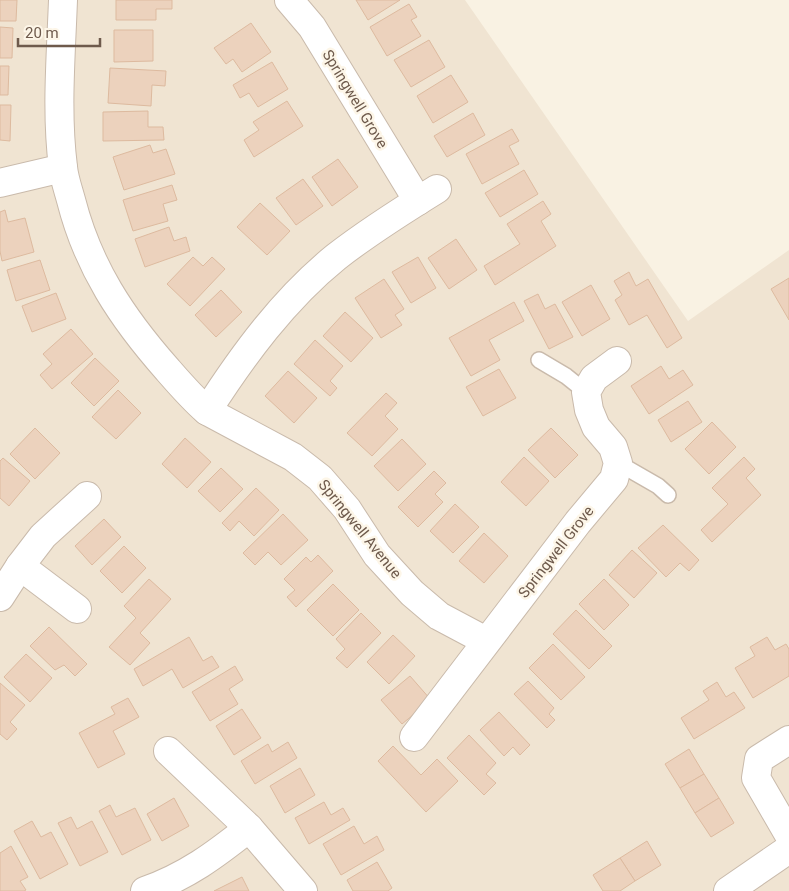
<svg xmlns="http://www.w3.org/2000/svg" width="789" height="891" font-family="Roboto,sans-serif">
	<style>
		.residential { fill: #f0e4d2 }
		.building { fill: #ecd2bd; stroke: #ddba9f }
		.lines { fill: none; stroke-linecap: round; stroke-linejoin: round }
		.lane-casing { stroke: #c9baab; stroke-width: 18 }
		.street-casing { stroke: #c9baab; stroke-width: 30 }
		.lane { stroke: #fff; stroke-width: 15 }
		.street { stroke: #fff; stroke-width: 28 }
		.labels { text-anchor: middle; stroke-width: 5; stroke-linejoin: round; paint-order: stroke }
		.street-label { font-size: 15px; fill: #6e5a4c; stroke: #fdf6e8 }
	</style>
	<rect width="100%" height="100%" fill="#f9f2e3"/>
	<!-- residential -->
	<polygon class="residential" points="0,0 465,0 688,321 789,250 789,891 0,891"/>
	<!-- building -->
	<g class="building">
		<polygon points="0,0 17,0 16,21 0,21"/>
		<polygon points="116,0 172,0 172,9 156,9 156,20 116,20"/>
		<polygon points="356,0 400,0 368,20"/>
		<polygon points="409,4 417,17 411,20 421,36 387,56 370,27"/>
		<polygon points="251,23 271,52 242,72 233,59 226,64 214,48"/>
		<polygon points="0,27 13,28 12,58 0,58"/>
		<polygon points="114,30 153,30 153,61 114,62"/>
		<polygon points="429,40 445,67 411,87 394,60"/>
		<polygon points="272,62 288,89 258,107 249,93 240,98 233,85"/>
		<polygon points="0,66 9,66 8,95 0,95"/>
		<polygon points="110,68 166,71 165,86 152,85 151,106 108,103"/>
		<polygon points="451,75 468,102 433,123 417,96"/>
		<polygon points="287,101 303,126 254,157 244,140 259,130 253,122"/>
		<polygon points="0,105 11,105 10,141 0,140"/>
		<polygon points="148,111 148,127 163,127 164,140 103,141 103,112"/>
		<polygon points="473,113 485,135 447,157 434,136"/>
		<polygon points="512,129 519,141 509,146 519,164 482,184 466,154"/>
		<polygon points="150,145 153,153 166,149 175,174 124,190 113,157"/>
		<polygon points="338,159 358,187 332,206 312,177"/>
		<polygon points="524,170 538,194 500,217 485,193"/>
		<polygon points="303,179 323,206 296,225 276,198"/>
		<polygon points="172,185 177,200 163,204 168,221 133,231 123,200"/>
		<polygon points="543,201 551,214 541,221 556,246 495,285 484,266 520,244 507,224"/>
		<polygon points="260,203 290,231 267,255 237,227"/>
		<polygon points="5,210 8,222 25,218 34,252 2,261 0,251 0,212"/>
		<polygon points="169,227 174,241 186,237 190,251 145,267 135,239"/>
		<polygon points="456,239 477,270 449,289 428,258"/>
		<polygon points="193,257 203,266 212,257 225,269 190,306 167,284"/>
		<polygon points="418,257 436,288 411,303 392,272"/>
		<polygon points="40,260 50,290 16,301 7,270"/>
		<polygon points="629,272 636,286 648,279 682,338 667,348 647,315 629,325 615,300 622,295 614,281"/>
		<polygon points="789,278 789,320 771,289"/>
		<polygon points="384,279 404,309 395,315 402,325 381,338 355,298"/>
		<polygon points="591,285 610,319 582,336 562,302"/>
		<polygon points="221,290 242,312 216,337 195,315"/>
		<polygon points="56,293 66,319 32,332 22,306"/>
		<polygon points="538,294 545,309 555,304 573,337 549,349 524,301"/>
		<polygon points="514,302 524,321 489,340 500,360 471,376 449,338"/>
		<polygon points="345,312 373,338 351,362 323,336"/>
		<polygon points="71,329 93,354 52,389 40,375 52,364 43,354"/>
		<polygon points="315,340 343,366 330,381 337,388 330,396 294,364"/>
		<polygon points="95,358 119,381 94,406 71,383"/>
		<polygon points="661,366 669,379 683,370 693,385 649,414 631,386"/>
		<polygon points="499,369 516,398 483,416 466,387"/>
		<polygon points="288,371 317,398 294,423 265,396"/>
		<polygon points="118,390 141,413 116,439 92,417"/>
		<polygon points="386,393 397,403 385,416 398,429 372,456 347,433"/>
		<polygon points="688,401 702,422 671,442 658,420"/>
		<polygon points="712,422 736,447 709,474 685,449"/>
		<polygon points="35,428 60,453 35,479 10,454"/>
		<polygon points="551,428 578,455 555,478 528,450"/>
		<polygon points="185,438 211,462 187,488 162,464"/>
		<polygon points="402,439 426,464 398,491 374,466"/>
		<polygon points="524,457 549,481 526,506 501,482"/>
		<polygon points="744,457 755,469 746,478 761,495 712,542 701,530 728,504 712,488"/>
		<polygon points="3,458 30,481 9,506 0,498 0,461"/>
		<polygon points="221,468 243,489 220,512 198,491"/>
		<polygon points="434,471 446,483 435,494 443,502 418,527 398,507"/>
		<polygon points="256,488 279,510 254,536 239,521 230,531 222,523"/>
		<polygon points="455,504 479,527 453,553 430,531"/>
		<polygon points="283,514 308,540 281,565 268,552 255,565 243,553"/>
		<polygon points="104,519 121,537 92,565 75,546"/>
		<polygon points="663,525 699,560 689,571 680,563 666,577 638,548"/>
		<polygon points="484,533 508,556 484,583 459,561"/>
		<polygon points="124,546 146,568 122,593 100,571"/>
		<polygon points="632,550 657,573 634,598 609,575"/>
		<polygon points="318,555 333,571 296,607 287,597 295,590 284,579 306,557 311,562"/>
		<polygon points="149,579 171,599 140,633 150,643 130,665 109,647 136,618 124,606"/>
		<polygon points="604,579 629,605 604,630 579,604"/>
		<polygon points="333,584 359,610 333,636 307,610"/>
		<polygon points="576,610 612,646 589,669 553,634"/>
		<polygon points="361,613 381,633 347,668 336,658 345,649 336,639"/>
		<polygon points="49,627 87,664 75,676 64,665 55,670 30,646"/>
		<polygon points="393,635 415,656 389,684 367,662"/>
		<polygon points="189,637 203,661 212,656 219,667 183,688 172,669 143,686 134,669"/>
		<polygon points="767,637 775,650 786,644 789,649 789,676 753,698 735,668 755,656 750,647"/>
		<polygon points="553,644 585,677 561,700 529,668"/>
		<polygon points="26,654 52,678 30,702 4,677"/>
		<polygon points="235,666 243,680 229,689 238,704 210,721 192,692"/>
		<polygon points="410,676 431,700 402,724 381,700"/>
		<polygon points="528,681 554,708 549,714 555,720 547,728 514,694"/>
		<polygon points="717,682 726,697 734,692 745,708 694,739 681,718 709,700 703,691"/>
		<polygon points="0,683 25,705 10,722 17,729 7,740 0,734"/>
		<polygon points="128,698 139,717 113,731 125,754 98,768 79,733 115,714 111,707"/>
		<polygon points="242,709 261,738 234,755 216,726"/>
		<polygon points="499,712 530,745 520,755 513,747 504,756 480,730"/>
		<polygon points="469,735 496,763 486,774 496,783 484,795 447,758"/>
		<polygon points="288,742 297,758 255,784 241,761 268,744 272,752"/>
		<polygon points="393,746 421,775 437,759 458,781 426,812 378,761"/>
		<polygon points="689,749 704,774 680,788 665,764"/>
		<polygon points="300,768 315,795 285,813 270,786"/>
		<polygon points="704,774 719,798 695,813 680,788"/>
		<polygon points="174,798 189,826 162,841 147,814"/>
		<polygon points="719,798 734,823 711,837 695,813"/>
		<polygon points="324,802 331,815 343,808 350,820 309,844 295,818"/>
		<polygon points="110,805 116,817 135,808 151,840 122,855 99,811"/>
		<polygon points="71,817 77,829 92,821 108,852 80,866 58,823"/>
		<polygon points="32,821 41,837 51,832 68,864 40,879 14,831"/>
		<polygon points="354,826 364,844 377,836 384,850 341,875 323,844"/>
		<polygon points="647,841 661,865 635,881 620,858"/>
		<polygon points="11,846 28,877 20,881 26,890 24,891 0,891 0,853"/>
		<polygon points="620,858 635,881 620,891 603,891 593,875"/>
		<polygon points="377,862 392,888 388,891 353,891 347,880"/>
		<polygon points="242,877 249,891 214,891"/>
	</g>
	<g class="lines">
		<!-- lane casing -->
		<g class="lane-casing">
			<g id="lane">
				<polyline points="539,360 566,376 586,392"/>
				<polyline points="618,463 658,486 668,495"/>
			</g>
		</g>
		<!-- street casing -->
		<g class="street-casing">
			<g id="street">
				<path d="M63,0C61,55 56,112 63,167C64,178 68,189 71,200C88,267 122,318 167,369C180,384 192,398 207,411L293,457L320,478L347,509L377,555L412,593L439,616L486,641"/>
				<polyline points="289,0 312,27 418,201"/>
				<polyline points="0,183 63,168"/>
				<path d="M207,411C243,355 284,299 336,257C368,232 403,210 437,189"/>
				<polyline points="20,566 77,609"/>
				<polyline points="0,597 20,566 43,536 87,496"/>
				<polyline points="414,737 578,522 614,479 618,463 613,447 596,427 589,410 586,392 594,378 617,361"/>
				<polyline points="789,740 759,759 756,778 789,835"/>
				<polyline points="168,751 249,828 303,891"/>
				<path d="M145,891C187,876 215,855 249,828"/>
				<polyline points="728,891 789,849"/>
			</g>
		</g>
		<!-- lane -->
		<use href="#lane" class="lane"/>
		<!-- street -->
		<use href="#street" class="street"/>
	</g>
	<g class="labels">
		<!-- street labels -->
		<g class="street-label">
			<text transform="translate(355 99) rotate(59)" y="5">Springwell Grove</text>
			<text transform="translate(360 529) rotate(51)" y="5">Springwell Avenue</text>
			<text transform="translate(556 552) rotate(-52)" y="5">Springwell Grove</text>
		</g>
	</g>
	<!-- scale -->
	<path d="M18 38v8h82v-8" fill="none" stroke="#6e5a4c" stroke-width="2.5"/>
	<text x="25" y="38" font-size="15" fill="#6e5a4c" stroke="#fdf6e8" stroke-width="4" paint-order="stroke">20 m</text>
</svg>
